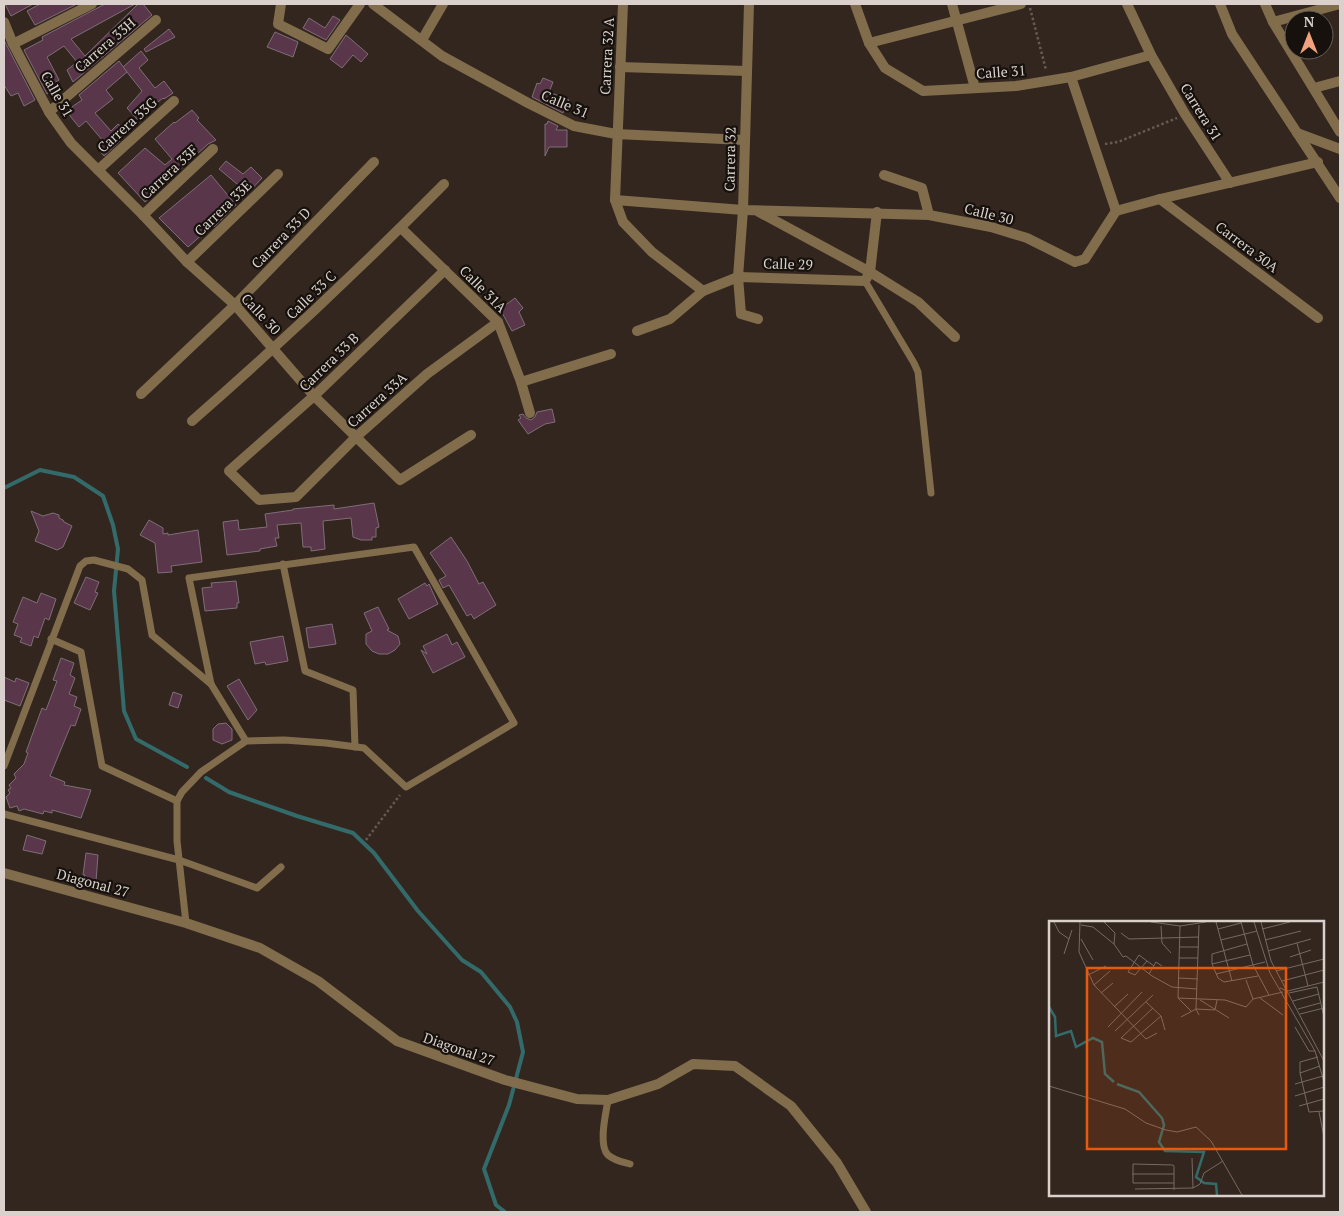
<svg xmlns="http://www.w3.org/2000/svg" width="1344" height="1216" font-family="'PT Serif',serif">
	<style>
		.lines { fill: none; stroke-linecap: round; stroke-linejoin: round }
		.stream { stroke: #336b6b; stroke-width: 4 }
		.building { fill: #59364a; stroke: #7e6e77 }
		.path { stroke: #665a54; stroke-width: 2.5; stroke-dasharray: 2.5 2.5; stroke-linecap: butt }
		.lane { stroke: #816d4c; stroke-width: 7 }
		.street { stroke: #816d4c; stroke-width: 10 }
		.labels { text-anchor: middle; stroke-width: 4.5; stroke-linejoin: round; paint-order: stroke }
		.street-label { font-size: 14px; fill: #dad1cc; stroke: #16110d }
		.inset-river { fill: none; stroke: #336b6b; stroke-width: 2.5 }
		.inset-road { fill: none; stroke: #766a64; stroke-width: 1 }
		.view { fill: #e8590c; fill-opacity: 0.15; stroke: #e8590c; stroke-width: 2.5 }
		.inset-edge { fill: none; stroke: #dad1cc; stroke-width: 2.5 }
	</style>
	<rect width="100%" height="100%" fill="#33261f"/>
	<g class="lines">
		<!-- stream -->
		<g class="stream">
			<polyline points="4,488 40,470 74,477 103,496 113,525 118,549 114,591 124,711 136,739 187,767"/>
			<polyline points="206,778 229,792 297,816 353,833 374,853 418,911 462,960 481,972 510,1007 517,1022 523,1052 509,1105 484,1169 496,1205 505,1212"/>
		</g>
	</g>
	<!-- building -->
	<g class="building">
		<polygon points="5,4 33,4 11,16"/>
		<polygon points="40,4 74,4 75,5 35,25 27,11"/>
		<polygon points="105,4 135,4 71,39 85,56 138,4 143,4 152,15 73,82 67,70 77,62 64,46 47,57 59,80 53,84 56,90 47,94 24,50 43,40 42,37"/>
		<polygon points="333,16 340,20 326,40 303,28 309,18 325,28"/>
		<polygon points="169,29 175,37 146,52 144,49"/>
		<polygon points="275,32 298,42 293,57 267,47"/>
		<polygon points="346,35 368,54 361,62 353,55 342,68 330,59"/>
		<polygon points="4,40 35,100 24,106 18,93 11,96 4,85"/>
		<polygon points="141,51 148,60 139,68 155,88 164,81 173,93 164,99 163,98 150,108 138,120 127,108 142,91 123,67"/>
		<polygon points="119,61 127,72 106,90 113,99 95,113 111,131 118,124 125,130 117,138 120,141 104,156 97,148 104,142 86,121 79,127 66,111 82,100 79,95"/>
		<polygon points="543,78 553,82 549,92 569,100 563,113 532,97 537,83 540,84"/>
		<polygon points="192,110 199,118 197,120 216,140 208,144 145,202 118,173 145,148 165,165 172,159 155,139 174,122 175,123"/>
		<polygon points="548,121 558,126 556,130 567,130 567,147 549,147 545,156 545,124 547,124"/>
		<polygon points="226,161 243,174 251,167 262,178 248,193 219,169"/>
		<polygon points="211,175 236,205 214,227 213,225 188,247 159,218"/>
		<polygon points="515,298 523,308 519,312 525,325 512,331 500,309"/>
		<polygon points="552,409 555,422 545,424 528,434 518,420 521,418 519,415 523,414 526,418 531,420 535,417 537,412"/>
		<polygon points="374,503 379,527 376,528 376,537 372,537 372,540 361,540 353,537 351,518 323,521 325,549 311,551 311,547 303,547 301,523 277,525 279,538 275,538 277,546 260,549 260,551 227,555 223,522 238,520 239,530 267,527 265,514 293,510 293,509 334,505 334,509"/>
		<polygon points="31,511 43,516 53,513 59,515 59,518 63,520 64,522 72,526 63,547 57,550 35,541 39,531"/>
		<polygon points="149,520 163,528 163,534 168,533 168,535 198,530 202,562 171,566 172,572 158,573 155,543 140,535"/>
		<polygon points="451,537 467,561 479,584 483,582 496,605 474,619 471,614 467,616 449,585 443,588 439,580 446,576 430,553"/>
		<polygon points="86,577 99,582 95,592 98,593 90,610 74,603"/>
		<polygon points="236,581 239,603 237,603 237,608 205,611 202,588 212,587 211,583"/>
		<polygon points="425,583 427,586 429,584 438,604 409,619 398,599"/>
		<polygon points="41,593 56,599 49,620 45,618 38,638 34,636 31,646 20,642 22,638 14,635 18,624 13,622 23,597 37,603"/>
		<polygon points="378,607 389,629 387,630 398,636 400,644 395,650 388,654 379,654 372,651 366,644 366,634 372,631 364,613"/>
		<polygon points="332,624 336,644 309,648 306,628"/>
		<polygon points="447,634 452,645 457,642 465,657 433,673 421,650 427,654 423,646"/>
		<polygon points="283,636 288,661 266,665 265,662 255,664 250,642"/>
		<polygon points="61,658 74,663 70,675 75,678 69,694 77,697 74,706 81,709 75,726 71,725 50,776 65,782 64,785 91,790 81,818 52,810 52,813 44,811 43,814 24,809 19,811 17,806 10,808 6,797 10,793 8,790 11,788 9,785 16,778 14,774 24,764 28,753 26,752 42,708 46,710 57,681 53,680"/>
		<polygon points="4,677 15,682 16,678 29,683 20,706 4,700"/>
		<polygon points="239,679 257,710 248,720 227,686"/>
		<polygon points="173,692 182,695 178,708 169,705"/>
		<polygon points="226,723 232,729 232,740 222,744 213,740 213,729 218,724"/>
		<polygon points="27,835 46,841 42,854 23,850"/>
		<polygon points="86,853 98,855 96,881 84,880 85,875 83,875"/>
	</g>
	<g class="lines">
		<!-- path -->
		<g class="path">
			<polyline points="1030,8 1046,70"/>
			<polyline points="1105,144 1118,142 1177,118"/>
			<polyline points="366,840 400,795"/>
		</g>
		<!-- lane -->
		<g class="lane">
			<polyline points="865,281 914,363 918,372 931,493"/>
			<polyline points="283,564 305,671 353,690 355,747"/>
			<polyline points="51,639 81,652 102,766 177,801"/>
			<polyline points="4,766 80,566 86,561 94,560 128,569 142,580 152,635 211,684"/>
			<polyline points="4,814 179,860 257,888 281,867"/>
			<polyline points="186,923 177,841 177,801 182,792 201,772 246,741 284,740 326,743 364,748 406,787 514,723 414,547 189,578 211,684 246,741"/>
			<path d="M608,1100C606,1113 598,1145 608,1155C615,1161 623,1162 630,1164"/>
		</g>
		<!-- street -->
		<g class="street">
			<polyline points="281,4 278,24 328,49 360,4"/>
			<polyline points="373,4 442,56 528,103 574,126 616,134 744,140"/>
			<polyline points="623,4 615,200 623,222 652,252 703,291"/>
			<polyline points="749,4 743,210 738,277 741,314 758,319"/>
			<polyline points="855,4 869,43 885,68 923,91 1016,86 1071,77 1151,55"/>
			<polyline points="952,4 975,88"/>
			<polyline points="1127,4 1151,55 1185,114 1230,183"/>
			<polyline points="1220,4 1232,34 1340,198"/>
			<polyline points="1265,4 1273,22 1340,132"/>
			<polyline points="4,22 13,44 49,112 71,143 143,215 187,262 235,305 314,396 400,480 471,435"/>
			<polyline points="1273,22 1340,4"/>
			<polyline points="422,40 443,4"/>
			<polyline points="869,43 1021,4"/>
			<polyline points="13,44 92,4"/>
			<polyline points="620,67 747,71"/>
			<polyline points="1071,77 1116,211"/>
			<polyline points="1314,88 1340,81"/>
			<polyline points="49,112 156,20"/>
			<polyline points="1297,133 1340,149"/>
			<polyline points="98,170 174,101"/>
			<polyline points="884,175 922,188 929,215"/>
			<polyline points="1160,199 1318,318"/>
			<polyline points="615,200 743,210 929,215 991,227 1027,238 1075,262 1085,259 1116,211 1160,199 1318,162"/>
			<polyline points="759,212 870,272 918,302 955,337"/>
			<polyline points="143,215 213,149"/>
			<polyline points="401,228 498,322 521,382 530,413"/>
			<polyline points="187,262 278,174"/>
			<polyline points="445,270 314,396 229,471 259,500 296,497 356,437 427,374 498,322"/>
			<polyline points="637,331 670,319 703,291 738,277 865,281 870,272 877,212"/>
			<polyline points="521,382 611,354"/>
			<polyline points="141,394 235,305 374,162"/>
			<path d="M192,421C279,345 363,266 444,184"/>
			<polyline points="4,873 186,923 260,948 318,981 397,1041 505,1080 577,1099 608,1100 658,1084 693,1064 735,1066 791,1106 837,1163 866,1212"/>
		</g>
	</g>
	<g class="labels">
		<!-- street labels -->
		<g class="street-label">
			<text transform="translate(105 45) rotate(-41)" y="5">Carrera 33H</text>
			<text transform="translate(607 56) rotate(-87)" y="5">Carrera 32 A</text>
			<text transform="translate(1001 72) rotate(-4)" y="5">Calle 31</text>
			<text transform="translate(57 94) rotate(60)" y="5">Calle 31</text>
			<text transform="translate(565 104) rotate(23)" y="5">Calle 31</text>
			<text transform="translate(1201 112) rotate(58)" y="5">Carrera 31</text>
			<text transform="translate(127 125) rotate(-42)" y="5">Carrera 33G</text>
			<text transform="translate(730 159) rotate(-89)" y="5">Carrera 32</text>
			<text transform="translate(169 172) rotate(-43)" y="5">Carrera 33F</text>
			<text transform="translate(223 208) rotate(-44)" y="5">Carrera 33E</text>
			<text transform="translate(989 214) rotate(14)" y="5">Calle 30</text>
			<text transform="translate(281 238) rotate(-46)" y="5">Carrera 33 D</text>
			<text transform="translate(1247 247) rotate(37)" y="5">Carrera 30A</text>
			<text transform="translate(788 264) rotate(2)" y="5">Calle 29</text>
			<text transform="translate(483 289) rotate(45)" y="5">Calle 31A</text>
			<text transform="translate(311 295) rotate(-44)" y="5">Calle 33 C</text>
			<text transform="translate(261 314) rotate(47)" y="5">Calle 30</text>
			<text transform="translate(329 362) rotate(-44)" y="5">Carrera 33 B</text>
			<text transform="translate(377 400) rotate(-42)" y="5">Carrera 33A</text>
			<text transform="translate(93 883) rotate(15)" y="5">Diagonal 27</text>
			<text transform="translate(459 1049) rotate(19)" y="5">Diagonal 27</text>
		</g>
	</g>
	<!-- overview -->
	<g transform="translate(1049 921)">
		<rect width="275" height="275" fill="#33261f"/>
		<path class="inset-river" d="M0,86L6,96L7,115L22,110L27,126L44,117L53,121L56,153L65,161M68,163L90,171L113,197L115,204L110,221L116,230L155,231L147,256L155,262L167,263L168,274"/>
		<path class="inset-road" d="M5,1L10,11L20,18M31,1L30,31L45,64L97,118L108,112M55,1L66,12L65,23M102,1L131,5L157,1M167,1L183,60M192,1L204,44L220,74M205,1L221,52L266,130L275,161M212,1L222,40L275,140M32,4L44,6L65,23L74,36L77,35L103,55L123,66L148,68M150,4L147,88L150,94M112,5L113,22L122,32M169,8L192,2M213,8L241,1M72,12L80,18L150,16M32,18L44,39M172,19L208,10M216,19L252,10M248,22L259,65M198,23L163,33V43L169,57L175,61L209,55M130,26H150M219,30L262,18M15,33L23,9M241,36L262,29M130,37H149M98,40L86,54L79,51L90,34L98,40L105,45M163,43L201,34M130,47H149M227,50L275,38M100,53L107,41L113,45M167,53L216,41M39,54L57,45M130,57L149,58M197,59L204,78M233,60L275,49M45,64L61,50M231,67L239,70L275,61M52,72L64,62M240,72L268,66L275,96M129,77L176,79L197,86L204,78L234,71M129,77L131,5M129,77L142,90M211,77L234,94M151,79L180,97M244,80L270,73M97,81L112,95L116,109M65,86L79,73M104,87L72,117L82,121L112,95M249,88L271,82M251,93L275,87M132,96L147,88L166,89L168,79M59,106L93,71M246,106L260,130H266M66,110L104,74M269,136L251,141V152L260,191L275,190M251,152L271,145M246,163L274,155M0,165L76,188L97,202L117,209L128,211L147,206L162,220L193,274M246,175L275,166M250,185L275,178M270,191L275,216M143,237L144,267M83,253H125M125,262H84V243L124,244L125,245V269M86,268L144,267L151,263L155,252L174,240"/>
		<path class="view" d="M38,47H237V228H38Z"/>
		<rect width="275" height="275" class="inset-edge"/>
	</g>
	<!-- border -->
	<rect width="1344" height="1216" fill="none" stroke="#dad1cc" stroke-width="10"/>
	<!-- north arrow -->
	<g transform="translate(1309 35)"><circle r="24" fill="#16110d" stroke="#645e59"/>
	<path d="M0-4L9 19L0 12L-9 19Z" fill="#f2a17e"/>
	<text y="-8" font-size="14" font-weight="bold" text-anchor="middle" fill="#dad1cc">N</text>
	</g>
</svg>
